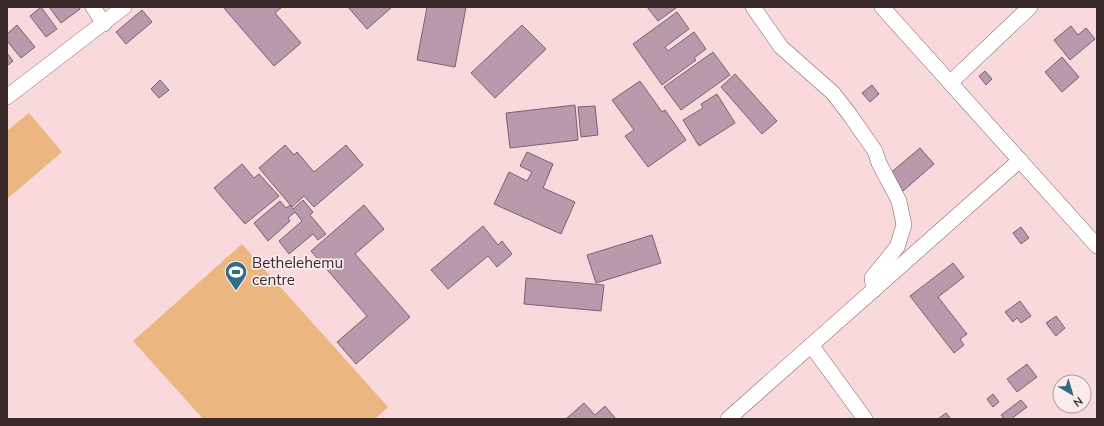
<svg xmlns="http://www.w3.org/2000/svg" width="1104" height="426" font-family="Mulish,sans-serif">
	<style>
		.green { fill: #ebb680 }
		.building { fill: #b999ac; stroke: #7d6071 }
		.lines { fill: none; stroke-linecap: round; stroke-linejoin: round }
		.minor-casing { stroke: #836064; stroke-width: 16 }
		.minor { stroke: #fff; stroke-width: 15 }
		.labels { text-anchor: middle; stroke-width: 3.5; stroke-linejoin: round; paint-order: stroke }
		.poi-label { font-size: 15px; fill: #39292b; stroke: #fcebed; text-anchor: start }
	</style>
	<rect width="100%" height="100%" fill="#fad9dd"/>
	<!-- green -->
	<g class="green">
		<polygon points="29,113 62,152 7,199 7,131"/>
		<polygon points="242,244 388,407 375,419 203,419 133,341"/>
	</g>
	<!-- building -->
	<g class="building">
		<polygon points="41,7 57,29 46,37 30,16"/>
		<polygon points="49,7 79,7 80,9 61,23"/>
		<polygon points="223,7 282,7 275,13 301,43 274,66"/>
		<polygon points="348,7 392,7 367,29"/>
		<polygon points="427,7 466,7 455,67 417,60"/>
		<polygon points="647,7 675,7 676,8 658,21"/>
		<polygon points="142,10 152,22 126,44 116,32"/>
		<polygon points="677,12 689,29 665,47 668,51 694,32 706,49 694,58 696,60 662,85 633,44"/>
		<polygon points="17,25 35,47 21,58 7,41 7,34"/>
		<polygon points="522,25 546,49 495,98 471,73"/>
		<polygon points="1071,26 1078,35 1086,28 1095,39 1070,60 1054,40"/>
		<polygon points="713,52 730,75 681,110 664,87"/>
		<polygon points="7,53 13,61 7,66"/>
		<polygon points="1062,57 1079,77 1062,92 1045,72"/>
		<polygon points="985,71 992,79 986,85 979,76"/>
		<polygon points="735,74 777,121 762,134 721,87"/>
		<polygon points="160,80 169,90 159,98 151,89"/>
		<polygon points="640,81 662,112 665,110 686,140 648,167 625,136 634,130 612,100"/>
		<polygon points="872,85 879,94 870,102 862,93"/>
		<polygon points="717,94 735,123 699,146 683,120 703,108 701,104"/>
		<polygon points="575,105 578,140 510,148 506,113"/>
		<polygon points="595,106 598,135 581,137 578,107"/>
		<polygon points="285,145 294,155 297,152 314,172 346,145 363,165 314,207 304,196 292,207 259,168"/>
		<polygon points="920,148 934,164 903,191 888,175"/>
		<polygon points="527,152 553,164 543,188 575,202 561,234 494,204 509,172 527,181 532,172 520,166"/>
		<polygon points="242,164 254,178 259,174 279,196 245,224 214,188"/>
		<polygon points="303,200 313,212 310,215 326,234 318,240 313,234 289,254 279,241 302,221 295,212 288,218 290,221 268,241 254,223 280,201 286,208 290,205 293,209"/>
		<polygon points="364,205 384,229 355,254 410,317 356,364 337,342 367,316 311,251"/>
		<polygon points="483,226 498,245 502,241 512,254 497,267 488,256 448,289 431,270"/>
		<polygon points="1021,227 1029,238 1021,244 1013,233"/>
		<polygon points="652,235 661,263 596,283 587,255"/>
		<polygon points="953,263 964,277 938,297 967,334 960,339 964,345 954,353 910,296"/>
		<polygon points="526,278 604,285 601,311 524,304"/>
		<polygon points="1020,301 1031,316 1021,323 1017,318 1013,322 1005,312"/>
		<polygon points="1056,316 1065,328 1056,336 1046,323"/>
		<polygon points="1027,364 1037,377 1017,392 1007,379"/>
		<polygon points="993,394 999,402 993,407 987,399"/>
		<polygon points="1021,400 1027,407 1011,419 1004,419 1001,415"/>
		<polygon points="584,403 595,415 605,406 616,419 566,419"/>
		<polygon points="946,413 951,419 938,419"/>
	</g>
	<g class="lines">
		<!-- minor casing -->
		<g class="minor-casing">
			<g id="minor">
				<polyline points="93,7 104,24"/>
				<polyline points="753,7 781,47 833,93 850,115 875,151 879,163 899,201 904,225 897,247 872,278 874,290"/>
				<polyline points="882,7 1097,246"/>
				<polyline points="951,82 1030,7"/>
				<polyline points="7,97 124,7"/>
				<polyline points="811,345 865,419"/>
				<polyline points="728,419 1020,160"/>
			</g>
		</g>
		<!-- minor -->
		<use href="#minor" class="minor"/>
	</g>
	<!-- icons -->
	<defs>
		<g id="stadium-pin" transform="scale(1.15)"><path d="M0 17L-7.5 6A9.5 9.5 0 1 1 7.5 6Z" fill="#336c85" stroke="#fcebed"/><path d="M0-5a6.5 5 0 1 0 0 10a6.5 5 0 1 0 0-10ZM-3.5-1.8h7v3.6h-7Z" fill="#fff"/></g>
	</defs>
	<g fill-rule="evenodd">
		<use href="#stadium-pin" x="236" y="272"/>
	</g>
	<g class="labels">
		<!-- poi labels -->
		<g class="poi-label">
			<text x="252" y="268">Bethelehemu<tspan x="252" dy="17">centre</tspan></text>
		</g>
	</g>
	<!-- border -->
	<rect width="1104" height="426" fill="none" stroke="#39292b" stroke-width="16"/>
	<!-- north arrow -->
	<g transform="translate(1072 394) rotate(142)"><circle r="19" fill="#fcebed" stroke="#ae9d9f"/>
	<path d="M0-3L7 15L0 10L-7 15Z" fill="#336c85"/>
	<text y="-6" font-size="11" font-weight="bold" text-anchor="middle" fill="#39292b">N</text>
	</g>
</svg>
